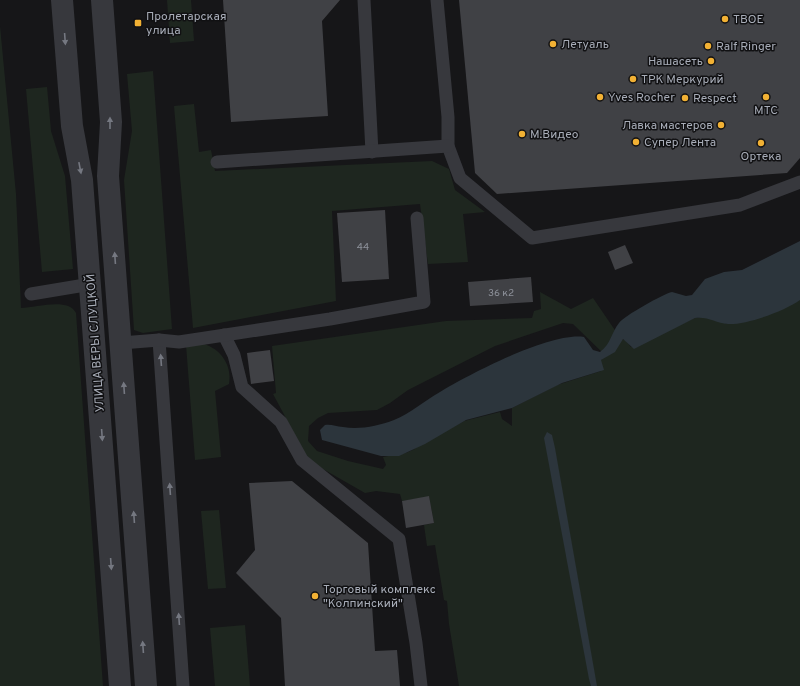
<svg xmlns="http://www.w3.org/2000/svg" width="800" height="686" font-family="Overpass,sans-serif">
	<style>
		.green { fill: #1e261f; fill-rule: evenodd }
		.water { fill: #2c353c }
		.building { fill: #404145 }
		.lines { fill: none; stroke-linecap: round; stroke-linejoin: round }
		.service { stroke: #37383d; stroke-width: 13 }
		.tertiary { stroke: #37383d; stroke-width: 22 }
		.oneway { fill: #757881 }
		.poi-dot { fill: #f2b134; stroke: #111113; stroke-width: 1.5 }
		.labels { text-anchor: middle; stroke-width: 3; stroke-linejoin: round; paint-order: stroke }
		.number-label { font-size: 10px; fill: #8e929b }
		.poi-label { font-size: 12px; fill: #a8adb8; stroke: #111113; text-anchor: start }
		.street-label { font-size: 12px; fill: #a8adb8; stroke: #111113 }
	</style>
	<rect width="100%" height="100%" fill="#161618"/>
	<!-- green -->
	<g class="green">
		<polygon points="167,0 191,0 194,41 170,43"/>
		<path d="M0,26L16,194L21,308C36,308 68,297 76,313L103,686H0Z"/>
		<polygon points="153,71 172,329 143,333 134,330 124,180 132,131 127,74"/>
		<polygon points="47,87 51,131 65,176 73,269 42,272 26,89"/>
		<polygon points="194,104 199,152 211,150 215,171 432,161 449,169 455,190 485,212 463,214 468,262 428,264 420,204 332,211 336,301 193,328 174,106"/>
		<path d="M800,287V686H459L449,624L447,601L444,600L435,545L427,546L424,525L434,523L429,497L402,501L400,494L376,491L365,493L309,461L273,394L276,393L272,346L446,321L532,318L534,311L541,309L540,292L571,309L593,298L621,339L625,340L631,347L695,318L704,317L728,324L751,320L777,311ZM563,323L573,324L606,356L601,360V371L557,385L512,408V426L502,419L500,412L464,421L421,444C409,455 398,454 383,457L386,465L383,469L348,461L317,451L308,441L309,426L318,418L328,413L377,410L390,403L408,390L495,346Z"/>
		<path d="M198,343C218,345 233,364 229,384L215,391L221,457L195,460L186,345Z"/>
		<polygon points="219,510 226,588 208,589 201,511"/>
		<polygon points="245,625 250,686 215,686 210,628"/>
	</g>
	<!-- water -->
	<g class="water">
		<path d="M800,241V300C785,311 746,325 728,324C716,323 707,316 695,318L634,349L623,339L615,352L601,360L604,370L562,383L512,408L466,420L425,444L399,456H381L322,440L320,430L325,425C332,424 336,427 343,427C359,430 378,426 394,420C411,413 424,401 440,392C470,374 550,332 584,337L593,350L600,352C611,344 611,333 619,323C624,316 663,294 672,292L686,296L692,295L705,279L724,272L742,270Z"/>
		<polygon points="547,432 552,435 555,448 597,686 591,686 589,679 544,438"/>
	</g>
	<!-- building -->
	<g class="building">
		<polygon points="223,0 340,0 322,21 328,116 231,122"/>
		<polygon points="459,0 800,0 800,158 787,173 497,194 475,173"/>
		<polygon points="385,210 389,279 342,282 337,213"/>
		<polygon points="625,245 633,263 615,270 608,252"/>
		<polygon points="531,277 533,302 470,306 468,282"/>
		<polygon points="270,350 274,381 251,384 247,353"/>
		<polygon points="292,481 368,543 375,651 397,650 400,686 285,686 281,618 236,573 255,550 249,483"/>
		<polygon points="429,496 434,523 406,528 402,501"/>
	</g>
	<g class="lines">
		<!-- service -->
		<g class="service">
			<polyline points="364,0 372,152"/>
			<polyline points="437,0 448,117 448,146 460,178 532,238 740,205 800,182"/>
			<polyline points="217,162 448,146"/>
			<polyline points="31,294 91,284"/>
			<polyline points="224,335 234,355 242,387 281,422 302,460 399,539 416,643 421,686"/>
			<polyline points="159,340 183,686"/>
			<polyline points="121,343 159,340 179,342 330,319 424,302 417,218"/>
		</g>
		<!-- tertiary -->
		<g class="tertiary">
			<polyline points="62,0 72,126 82,180 120,686"/>
			<polyline points="102,0 111,122 108,176 146,686"/>
		</g>
	</g>
	<!-- one-way arrows -->
	<defs><path id="oneway-solid" d="M-6-.8H1V-3.2L6.5 0L1 3.2V.8H-6Z"/></defs>
	<g class="oneway">
		<use href="#oneway-solid" transform="translate(65 39) rotate(86)"/>
		<use href="#oneway-solid" transform="translate(110 123) rotate(-90)"/>
		<use href="#oneway-solid" transform="translate(80 168) rotate(79)"/>
		<use href="#oneway-solid" transform="translate(115 258) rotate(-94)"/>
		<use href="#oneway-solid" transform="translate(161 360) rotate(-94)"/>
		<use href="#oneway-solid" transform="translate(124 388) rotate(-94)"/>
		<use href="#oneway-solid" transform="translate(102 435) rotate(86)"/>
		<use href="#oneway-solid" transform="translate(170 489) rotate(-94)"/>
		<use href="#oneway-solid" transform="translate(134 517) rotate(-94)"/>
		<use href="#oneway-solid" transform="translate(111 564) rotate(86)"/>
		<use href="#oneway-solid" transform="translate(179 619) rotate(-94)"/>
		<use href="#oneway-solid" transform="translate(143 647) rotate(-94)"/>
	</g>
	<!-- markers -->
	<g class="poi-dot">
		<circle cx="725" cy="19" r="4"/>
		<rect x="134" y="19" width="8" height="8" rx="2"/>
		<circle cx="553" cy="44" r="4"/>
		<circle cx="708" cy="46" r="4"/>
		<circle cx="711" cy="61" r="4"/>
		<circle cx="633" cy="79" r="4"/>
		<circle cx="600" cy="97" r="4"/>
		<circle cx="766" cy="97" r="4"/>
		<circle cx="685" cy="98" r="4"/>
		<circle cx="721" cy="125" r="4"/>
		<circle cx="522" cy="134" r="4"/>
		<circle cx="636" cy="142" r="4"/>
		<circle cx="761" cy="143" r="4"/>
		<circle cx="315" cy="596" r="4"/>
	</g>
	<g class="labels">
		<!-- number labels -->
		<g class="number-label">
			<text x="363" y="250">44</text>
			<text x="501" y="296">36 к2</text>
		</g>
		<!-- poi labels -->
		<g class="poi-label">
			<text x="146" y="20">Пролетарская<tspan x="146" dy="14">улица</tspan></text>
			<text x="733" y="23">ТВОЕ</text>
			<text x="561" y="48">Летуаль</text>
			<text x="716" y="50">Ralf Ringer</text>
			<text x="703" y="65" text-anchor="end">Нашасеть</text>
			<text x="641" y="83">ТРК Меркурий</text>
			<text x="608" y="101">Yves Rocher</text>
			<text x="693" y="102">Respect</text>
			<text x="766" y="114" text-anchor="middle">МТС</text>
			<text x="713" y="129" text-anchor="end">Лавка мастеров</text>
			<text x="530" y="138">М.Видео</text>
			<text x="644" y="146">Супер Лента</text>
			<text x="761" y="160" text-anchor="middle">Ортека</text>
			<text x="323" y="593">Торговый комплекс<tspan x="323" dy="14">"Колпинский"</tspan></text>
		</g>
		<!-- street labels -->
		<g class="street-label">
			<text transform="translate(95 343) rotate(-94)" y="4">УЛИЦА ВЕРЫ СЛУЦКОЙ</text>
		</g>
	</g>
</svg>
